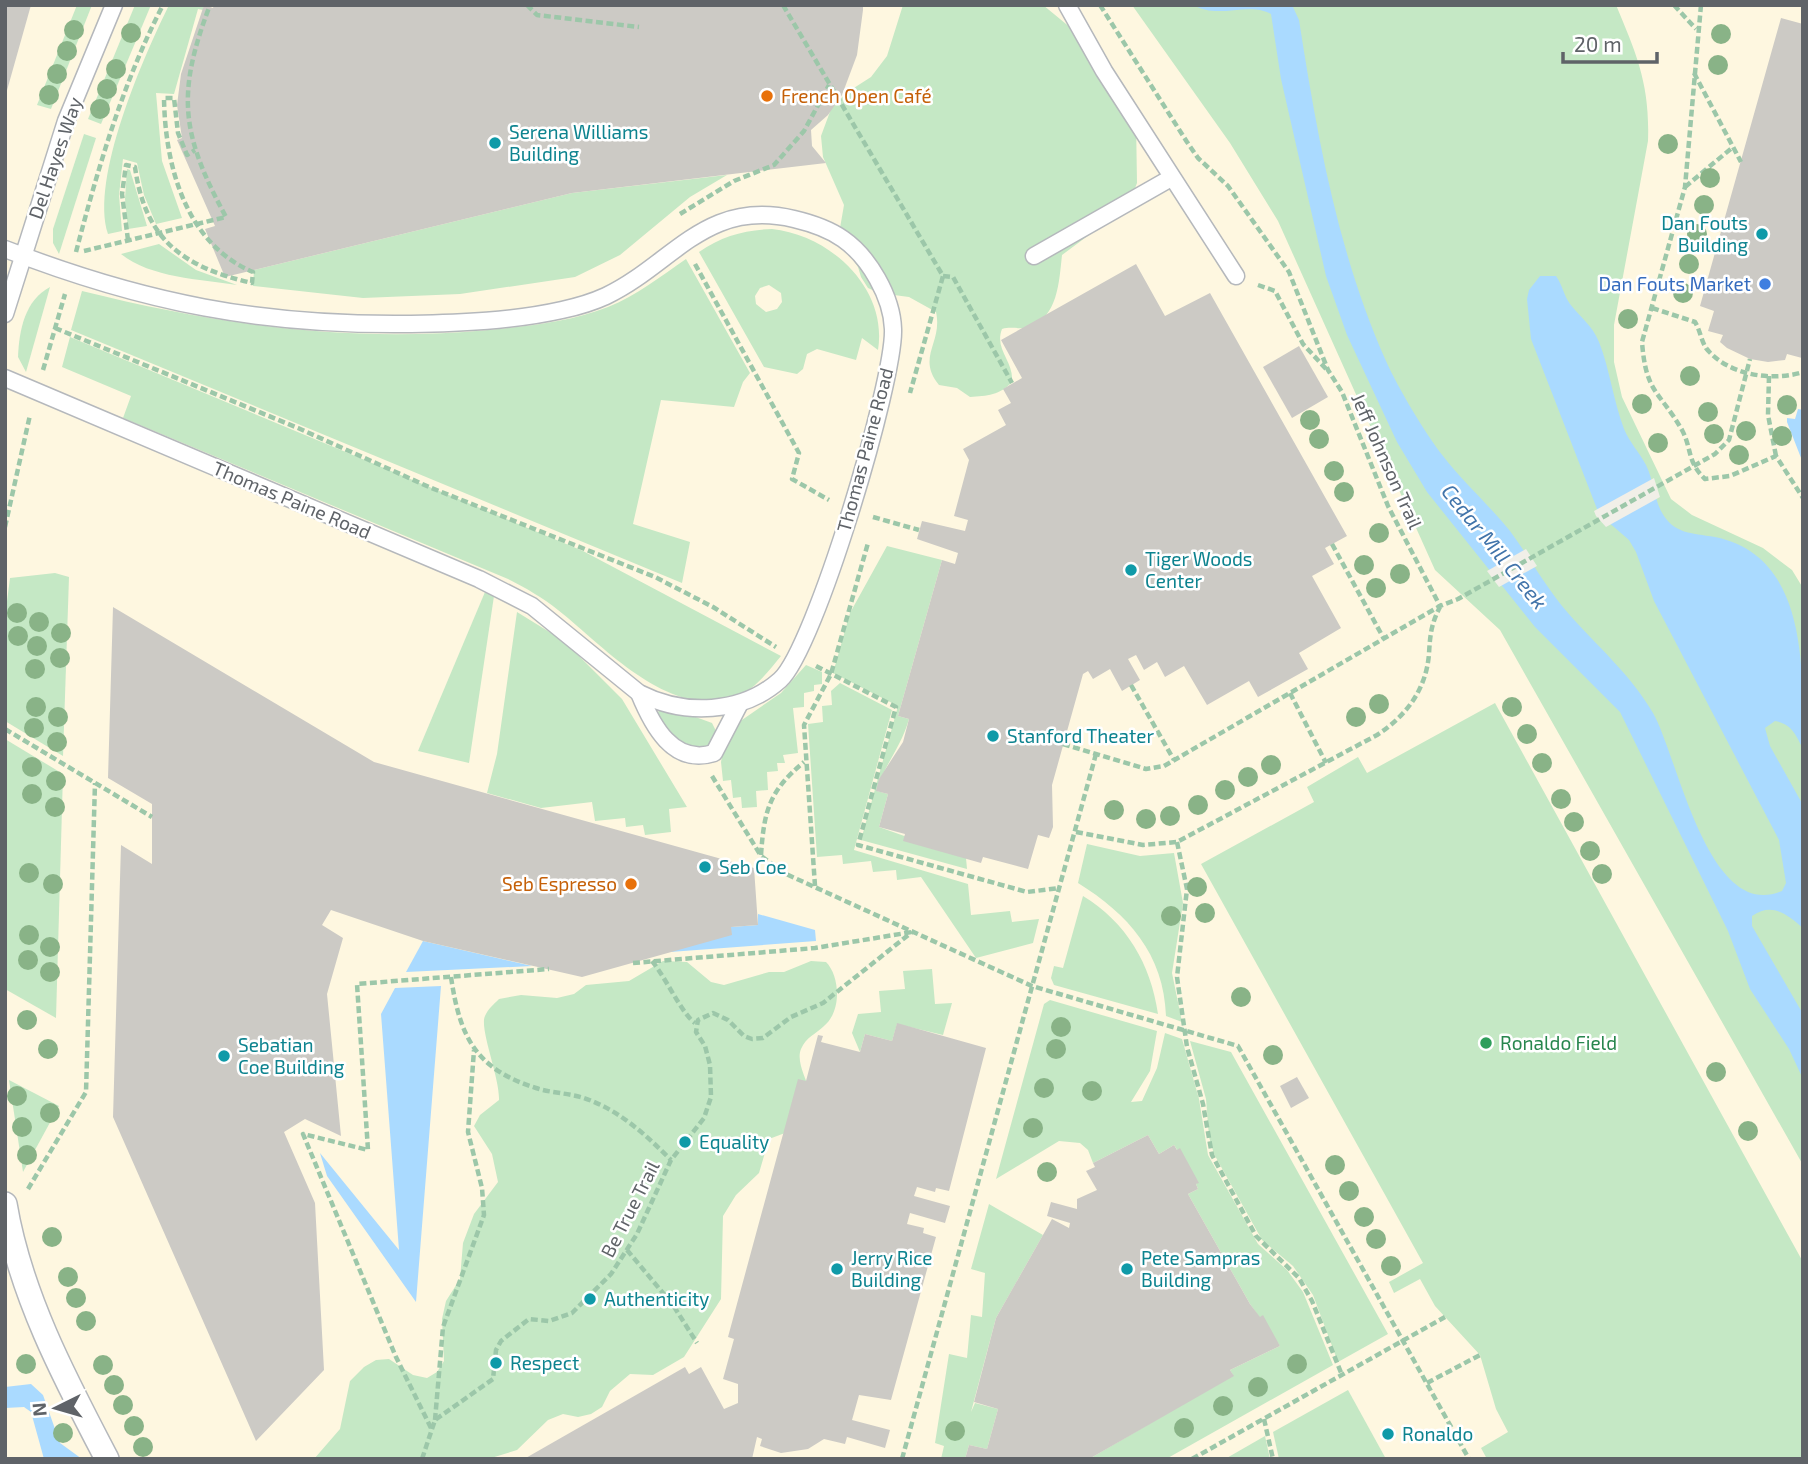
<svg xmlns="http://www.w3.org/2000/svg" width="1808" height="1464" font-family="'Exo 2',sans-serif">
	<style>
		.commercial { fill: #fef7e0 }
		.green { fill: #c5e8c5; fill-rule: evenodd }
		.water { fill: #aadaff }
		.pier { fill: #f1efe8 }
		.building { fill: #cccac5 }
		.lines { fill: none; stroke-linecap: round; stroke-linejoin: round }
		.service-casing { stroke: #b5b8bc; stroke-width: 19 }
		.pedestrian-casing { stroke: #b5b8bc; stroke-width: 26 }
		.path { stroke: #9cc7a9; stroke-width: 4.5; stroke-dasharray: 7 3.5; stroke-linecap: butt }
		.service { stroke: #fff; stroke-width: 16 }
		.pedestrian { stroke: #fff; stroke-width: 23 }
		.tree { fill: #89b387 }
		.food-dot { fill: #e8710a; stroke: #fff; stroke-width: 2.5 }
		.culture-dot { fill: #0f9aa8; stroke: #fff; stroke-width: 2.5 }
		.shop-dot { fill: #3f7fe0; stroke: #fff; stroke-width: 2.5 }
		.leisure-dot { fill: #2e9e5b; stroke: #fff; stroke-width: 2.5 }
		.labels { text-anchor: middle; stroke-width: 5; stroke-linejoin: round; paint-order: stroke }
		.food-label { font-size: 19px; fill: #c56008; stroke: #fff; text-anchor: start }
		.culture-label { font-size: 19px; fill: #0d838f; stroke: #fff; text-anchor: start }
		.street-label { font-size: 19px; fill: #5f6368; stroke: #fff }
		.shop-label { font-size: 19px; fill: #366cbe; stroke: #fff; text-anchor: end }
		.leisure-label { font-size: 19px; fill: #27864d; stroke: #fff; text-anchor: start }
		.water-label { font-size: 21px; font-style: italic; fill: #4174aa; stroke: #fff }
	</style>
	<rect width="100%" height="100%" fill="#f1efe8"/>
	<!-- commercial -->
	<rect class="commercial" x="5" y="5" width="1798" height="1454"/>
	<!-- green -->
	<g class="green">
		<polygon points="77,5 92,5 51,109 37,105"/>
		<polygon points="135,5 151,5 101,124 88,119"/>
		<path d="M169,5H204L203,10L198,9L174,94L156,93L162,161L182,218L156,224L144,195L137,163L123,159L119,195L122,231L108,234C90,178 143,58 169,5Z"/>
		<path d="M903,5H1043L1077,33L1136,120L1137,183L1128,206L1062,255C1059,282 1058,317 1029,327C1020,330 1012,326 1002,329C994,350 1014,361 1012,382C1000,395 987,396 970,397L957,388L939,385C916,357 943,343 936,312L909,297L879,293L868,288L861,277L858,267L845,247L840,228L844,205L823,157L821,136L831,109L846,93L871,77L887,56Z"/>
		<path d="M1132,5H1616C1637,55 1650,85 1648,141L1614,325V362L1622,397L1671,499L1692,515L1763,548L1792,570L1803,588V1165L1500,630L1435,570L1278,221L1230,143Z"/>
		<polygon points="84,134 96,138 59,254 53,243 53,229"/>
		<polygon points="127,169 130,170 147,226 128,229 125,199"/>
		<polygon points="727,175 690,197 620,255 575,277 460,294 363,298 253,286 254,270 572,193"/>
		<path d="M772,229C830,235 888,288 878,350L862,338L856,360L817,349L807,354L803,369L797,374L764,367L699,252C722,236 744,230 772,229ZM769,285L781,293L782,302L777,309L766,312L756,304L755,296L760,288Z"/>
		<path d="M159,244L196,270L237,285C200,279 151,278 121,254Z"/>
		<path d="M686,259L750,373L743,382L734,407L661,400L633,524L690,542L682,583L71,330L82,291C219,325 347,343 488,330C529,326 570,322 608,307C636,296 661,276 686,259Z"/>
		<path d="M50,287L26,372L18,357C19,330 25,300 50,287Z"/>
		<path d="M70,337L583,551L781,656C770,669 759,685 743,693C675,727 605,647 558,610C543,598 526,588 508,579L123,418L131,396L62,367Z"/>
		<path d="M887,546L942,560L898,716L909,719C901,748 883,766 877,791L888,794L879,827L966,858L967,869L861,840L898,706L833,673L850,613Z"/>
		<polygon points="55,573 69,577 63,756 5,721 5,617 10,578"/>
		<polygon points="485,592 494,596 469,763 418,751"/>
		<polygon points="517,612 564,641 622,699 687,807 669,809 671,832 645,835 643,825 626,827 625,818 595,821 592,802 541,808 487,793 497,754"/>
		<polygon points="806,665 822,672 822,684 814,685 814,691 804,693 804,707 793,708 798,753 783,755 785,763 777,763 778,771 767,772 768,790 756,791 757,807 742,808 741,797 733,798 731,780 723,781 721,762 723,751 739,722 781,693"/>
		<polygon points="840,683 892,710 854,850 968,884 971,915 1010,911 1012,922 1039,919 1033,943 976,958 921,877 897,880 896,870 873,872 871,861 843,864 842,855 817,857 808,724 823,722 822,706 832,705 831,691"/>
		<polygon points="1495,703 1803,1262 1803,1459 1487,1459 1481,1448 1508,1432 1496,1409 1480,1355 1435,1306 1420,1279 1394,1293 1389,1282 1423,1263 1201,864 1314,802 1307,787 1358,757 1367,773"/>
		<path d="M661,708H671L712,723L717,733L710,745C686,753 669,732 656,715Z"/>
		<polygon points="5,739 63,774 56,1018 5,989"/>
		<path d="M1087,844L1140,856L1174,853L1183,903L1172,973L1182,1022L1166,1016C1164,954 1128,914 1078,883Z"/>
		<path d="M1083,896C1126,922 1151,964 1158,1014L1054,985L1051,978L1054,966L1063,968Z"/>
		<path d="M663,961L687,962L711,982L724,985L769,972H784L811,961L826,962C840,976 842,1011 824,1026C816,1034 806,1037 801,1049C796,1061 806,1079 810,1091L785,1133L769,1139L759,1173L736,1195L723,1216L721,1299L684,1357L653,1375L630,1374L610,1391L602,1407L591,1414L578,1417L563,1414L548,1420L517,1450L488,1459H314L340,1429L350,1381L364,1367L376,1360L389,1359L413,1375L427,1378L437,1372L444,1361L442,1319L446,1301L460,1279L463,1243L474,1214L498,1182L492,1154L474,1126L480,1115L499,1100C500,1078 479,1028 485,1016C488,1009 494,1004 499,999L521,995L557,998L574,994L586,985L629,981Z"/>
		<polygon points="932,969 935,1004 952,1003 943,1035 897,1024 892,1041 865,1034 860,1052 852,1033 858,1014 881,1012 879,991 905,989 903,971"/>
		<polygon points="1050,1000 1157,1031 1150,1071 1131,1102 1142,1101 1157,1068 1165,1033 1182,1039 1199,1099 1208,1155 1258,1244 1287,1270 1303,1292 1333,1365 1166,1459 1089,1459 1233,1375 1230,1370 1280,1346 1250,1304 1188,1194 1198,1189 1196,1184 1198,1182 1174,1145 1159,1154 1148,1135 1093,1163 1088,1150 1080,1143 1059,1141 996,1179 1044,1004"/>
		<polygon points="1190,1041 1231,1052 1388,1334 1338,1362 1313,1295 1293,1266 1262,1240 1214,1154 1209,1137 1206,1099"/>
		<polygon points="9,1080 59,1106 23,1172"/>
		<polygon points="989,1204 1043,1235 996,1318 971,1412 975,1403 998,1409 987,1449 969,1445 965,1459 941,1459 944,1446 935,1443 949,1354 967,1358 971,1315 982,1317 985,1273 971,1269"/>
		<polygon points="1348,1390 1386,1459 1279,1459 1273,1432"/>
		<polygon points="1265,1436 1270,1459 1225,1459"/>
	</g>
	<!-- water -->
	<g class="water">
		<path d="M1194,5H1292L1299,20C1317,135 1338,254 1386,361C1398,388 1425,433 1443,456C1464,483 1489,505 1510,531C1530,558 1546,588 1568,613C1597,646 1631,675 1653,713C1678,757 1708,923 1782,891L1786,883L1779,840L1654,601L1636,552L1629,540L1599,514L1531,339L1527,299L1529,290L1540,276H1556C1562,284 1564,296 1570,304C1581,318 1592,325 1599,342C1610,370 1613,400 1624,429C1630,443 1639,452 1646,465C1653,479 1654,497 1661,511C1673,534 1691,533 1715,537C1808,556 1803,668 1803,749C1796,735 1792,724 1775,721L1765,728L1770,746L1803,805V928C1787,914 1772,902 1752,916V926L1803,1014V1079L1789,1049L1750,989L1728,931L1620,712L1535,627L1427,492L1397,442L1347,335L1326,276L1281,79L1271,14C1249,1 1217,20 1194,5Z"/>
		<polygon points="1798,409 1803,410 1803,463 1787,422 1787,418 1795,419"/>
		<polygon points="758,914 815,930 816,941 670,952 731,927 758,925"/>
		<polygon points="423,941 532,966 406,972"/>
		<polygon points="441,986 416,1302 327,1176 320,1153 399,1250 381,1014 395,988"/>
		<polygon points="31,1384 43,1395 60,1443 82,1459 44,1459 31,1412 24,1407 5,1408 5,1387"/>
	</g>
	<!-- pier -->
	<g class="pier">
		<polygon points="1654,478 1660,497 1606,527 1596,516 1594,511"/>
		<polygon points="1526,549 1537,566 1499,587 1487,571"/>
	</g>
	<!-- building -->
	<g class="building">
		<polygon points="5,5 31,5 6,94 5,94"/>
		<polygon points="204,5 213,8 214,5 863,5 863,10 857,55 842,95 828,115 811,130 812,146 826,163 572,193 225,277 205,229 215,226 177,140 182,138 177,105 181,74"/>
		<polygon points="1781,18 1803,24 1803,355 1802,358 1787,354 1785,360 1768,362 1750,359 1727,348 1720,342 1723,335 1708,331 1714,311 1700,306"/>
		<polygon points="1136,264 1165,316 1210,293 1347,536 1325,548 1334,564 1312,576 1341,628 1299,653 1308,669 1258,697 1249,681 1207,705 1184,666 1165,677 1157,662 1144,670 1136,655 1128,659 1140,680 1122,691 1110,669 1093,679 1088,671 1083,674 1052,785 1053,827 1049,838 1038,835 1028,869 983,857 981,863 903,841 905,834 879,827 888,794 876,791 879,779 903,742 909,719 898,716 942,560 955,564 958,553 917,539 922,521 965,531 968,520 954,516 969,460 963,449 1006,425 998,410 1011,403 1003,389 1022,378 1001,340"/>
		<polygon points="1299,346 1328,397 1292,418 1263,367"/>
		<polygon points="113,607 374,762 754,868 758,925 731,927 732,935 582,977 423,941 331,910 322,925 343,938 327,994 341,1136 305,1119 284,1132 315,1203 324,1370 256,1441 113,1117 121,845 152,864 152,804 108,778"/>
		<polygon points="897,1023 986,1048 949,1191 936,1188 935,1192 917,1187 914,1196 950,1206 945,1223 910,1213 907,1224 924,1228 923,1233 936,1237 891,1400 859,1395 852,1420 890,1430 885,1448 847,1437 845,1444 824,1439 808,1449 781,1453 760,1446 762,1439 757,1437 752,1459 524,1459 685,1367 689,1374 701,1367 724,1409 738,1403 738,1384 723,1379 734,1339 728,1337 798,1079 806,1081 818,1035 823,1036 821,1042 860,1052 865,1034 892,1041"/>
		<polygon points="1297,1077 1309,1098 1291,1108 1280,1086"/>
		<polygon points="1148,1135 1159,1154 1174,1145 1177,1150 1180,1148 1199,1183 1196,1184 1198,1189 1188,1194 1250,1304 1260,1317 1263,1315 1280,1346 1230,1370 1234,1376 1089,1459 965,1459 969,1445 987,1449 998,1409 974,1402 996,1318 1052,1219 1069,1228 1070,1223 1047,1216 1051,1202 1077,1209 1077,1199 1097,1190 1086,1171 1095,1167 1093,1163"/>
	</g>
	<g class="lines">
		<!-- service casing -->
		<g class="service-casing">
			<g id="service">
				<polyline points="1067,5 1104,71 1236,276"/>
				<path d="M5,249C144,303 262,326 411,324C461,323 513,321 562,310C576,307 593,302 606,296C673,264 706,198 794,219C811,223 829,229 843,239C869,257 892,297 893,329C895,380 815,649 780,680C742,714 684,716 639,693L532,606L479,579L5,378"/>
				<polyline points="1034,256 1171,178"/>
				<polyline points="5,314 66,121 114,5"/>
				<path d="M639,693C652,725 673,766 714,753L739,705"/>
			</g>
		</g>
		<!-- pedestrian casing -->
		<g class="pedestrian-casing">
			<path id="pedestrian" d="M5,1204C20,1294 65,1379 107,1459"/>
		</g>
		<!-- path -->
		<g class="path">
			<polyline points="527,5 537,15 639,27"/>
			<polyline points="783,5 943,276 910,393"/>
			<polyline points="1100,5 1187,142 1198,158 1228,186 1289,272 1328,370 1342,392 1388,506 1440,606"/>
			<polyline points="1674,5 1696,29"/>
			<path d="M1701,5L1685,187L1642,342C1646,394 1659,390 1682,430C1692,449 1687,462 1705,479L1730,476L1776,456L1803,498"/>
			<polyline points="1694,73 1741,162"/>
			<polyline points="1685,187 1733,147"/>
			<polyline points="680,214 734,181 774,165 804,131 829,85"/>
			<path d="M128,240L122,194L126,165L135,167C145,240 183,267 252,283L253,272C186,244 165,166 164,98H174L178,133L187,155L195,150"/>
			<path d="M84,251L226,217C181,134 176,94 210,5"/>
			<path d="M76,252C98,168 123,82 163,5"/>
			<polyline points="695,264 799,453 792,479 829,500"/>
			<polyline points="943,276 953,277 1012,383"/>
			<polyline points="1258,285 1275,291 1303,344 1327,370"/>
			<path d="M1652,308L1695,322C1700,330 1701,340 1706,348C1727,375 1772,382 1803,372"/>
			<polyline points="55,328 298,428 429,487 655,577 713,607 776,647"/>
			<polyline points="43,370 65,294"/>
			<polyline points="1769,376 1768,415 1776,456"/>
			<polyline points="873,517 919,530"/>
			<polyline points="5,527 30,415"/>
			<polyline points="1332,544 1384,639"/>
			<polyline points="816,666 896,707 858,845 1027,892 1060,888"/>
			<polyline points="1131,685 1174,760"/>
			<polyline points="1290,693 1326,763"/>
			<polyline points="5,729 152,817"/>
			<polyline points="1063,744 1146,769 1164,766 1440,606 1458,599 1715,454 1729,440 1750,359"/>
			<polyline points="712,776 761,856 786,874 1032,986 1238,1046 1469,1459"/>
			<path d="M1076,832L1143,845L1177,842L1377,735C1406,716 1426,690 1429,654C1430,636 1431,624 1440,607"/>
			<polyline points="1177,842 1187,889 1177,977 1187,1047 1203,1104 1212,1155 1256,1236 1299,1278 1312,1301 1342,1375"/>
			<path d="M761,855C764,811 769,791 804,762"/>
			<polyline points="815,886 804,725 831,674 868,543"/>
			<path d="M652,961C666,978 682,1014 695,1023"/>
			<polyline points="633,963 815,948 912,932"/>
			<path d="M451,977C460,1038 476,1069 536,1088C551,1093 568,1093 584,1098C619,1110 645,1134 671,1160"/>
			<polyline points="28,1189 86,1092 95,783"/>
			<polyline points="627,1250 673,1305 697,1343"/>
			<polyline points="1427,1383 1480,1355"/>
			<polyline points="1264,1419 1273,1459"/>
			<polyline points="435,1420 443,1327 484,1215 482,1188 468,1132 474,1050"/>
			<polyline points="431,1428 396,1357 303,1134 368,1150 357,984 549,969"/>
			<polyline points="422,1459 435,1420 493,1379 496,1350 501,1341 529,1319 549,1321 572,1313 611,1274 637,1234 671,1160 704,1118 711,1097 710,1065 705,1046 696,1032 698,1020 713,1013 728,1020 744,1036 752,1039 763,1038 791,1017 823,1003 912,932"/>
			<polyline points="902,1459 1096,754"/>
			<polyline points="1192,1459 1445,1317"/>
		</g>
		<!-- service -->
		<use href="#service" class="service"/>
		<!-- pedestrian -->
		<use href="#pedestrian" class="pedestrian"/>
	</g>
	<!-- trees -->
	<g class="tree">
		<circle cx="74" cy="30" r="10"/>
		<circle cx="131" cy="33" r="10"/>
		<circle cx="1721" cy="34" r="10"/>
		<circle cx="67" cy="51" r="10"/>
		<circle cx="1718" cy="65" r="10"/>
		<circle cx="116" cy="69" r="10"/>
		<circle cx="57" cy="74" r="10"/>
		<circle cx="107" cy="89" r="10"/>
		<circle cx="49" cy="95" r="10"/>
		<circle cx="100" cy="109" r="10"/>
		<circle cx="1668" cy="144" r="10"/>
		<circle cx="1710" cy="178" r="10"/>
		<circle cx="1704" cy="205" r="10"/>
		<circle cx="1697" cy="234" r="10"/>
		<circle cx="1689" cy="264" r="10"/>
		<circle cx="1683" cy="293" r="10"/>
		<circle cx="1628" cy="319" r="10"/>
		<circle cx="1690" cy="376" r="10"/>
		<circle cx="1642" cy="404" r="10"/>
		<circle cx="1787" cy="405" r="10"/>
		<circle cx="1708" cy="412" r="10"/>
		<circle cx="1310" cy="420" r="10"/>
		<circle cx="1746" cy="431" r="10"/>
		<circle cx="1714" cy="434" r="10"/>
		<circle cx="1782" cy="436" r="10"/>
		<circle cx="1319" cy="439" r="10"/>
		<circle cx="1658" cy="443" r="10"/>
		<circle cx="1739" cy="455" r="10"/>
		<circle cx="1334" cy="471" r="10"/>
		<circle cx="1344" cy="492" r="10"/>
		<circle cx="1379" cy="533" r="10"/>
		<circle cx="1364" cy="565" r="10"/>
		<circle cx="1400" cy="574" r="10"/>
		<circle cx="1376" cy="588" r="10"/>
		<circle cx="17" cy="613" r="10"/>
		<circle cx="39" cy="622" r="10"/>
		<circle cx="61" cy="633" r="10"/>
		<circle cx="18" cy="636" r="10"/>
		<circle cx="37" cy="646" r="10"/>
		<circle cx="60" cy="658" r="10"/>
		<circle cx="35" cy="669" r="10"/>
		<circle cx="1379" cy="704" r="10"/>
		<circle cx="36" cy="707" r="10"/>
		<circle cx="1512" cy="707" r="10"/>
		<circle cx="58" cy="717" r="10"/>
		<circle cx="1356" cy="717" r="10"/>
		<circle cx="34" cy="728" r="10"/>
		<circle cx="1527" cy="734" r="10"/>
		<circle cx="57" cy="742" r="10"/>
		<circle cx="1542" cy="763" r="10"/>
		<circle cx="1271" cy="765" r="10"/>
		<circle cx="32" cy="767" r="10"/>
		<circle cx="1248" cy="777" r="10"/>
		<circle cx="56" cy="781" r="10"/>
		<circle cx="1225" cy="790" r="10"/>
		<circle cx="32" cy="794" r="10"/>
		<circle cx="1561" cy="799" r="10"/>
		<circle cx="1198" cy="805" r="10"/>
		<circle cx="55" cy="807" r="10"/>
		<circle cx="1114" cy="810" r="10"/>
		<circle cx="1170" cy="816" r="10"/>
		<circle cx="1146" cy="819" r="10"/>
		<circle cx="1574" cy="822" r="10"/>
		<circle cx="1590" cy="851" r="10"/>
		<circle cx="29" cy="873" r="10"/>
		<circle cx="1602" cy="874" r="10"/>
		<circle cx="53" cy="884" r="10"/>
		<circle cx="1197" cy="887" r="10"/>
		<circle cx="1205" cy="913" r="10"/>
		<circle cx="1171" cy="916" r="10"/>
		<circle cx="29" cy="935" r="10"/>
		<circle cx="50" cy="947" r="10"/>
		<circle cx="28" cy="960" r="10"/>
		<circle cx="50" cy="972" r="10"/>
		<circle cx="1241" cy="997" r="10"/>
		<circle cx="27" cy="1020" r="10"/>
		<circle cx="1061" cy="1027" r="10"/>
		<circle cx="48" cy="1049" r="10"/>
		<circle cx="1056" cy="1049" r="10"/>
		<circle cx="1273" cy="1055" r="10"/>
		<circle cx="1716" cy="1072" r="10"/>
		<circle cx="1044" cy="1088" r="10"/>
		<circle cx="1092" cy="1091" r="10"/>
		<circle cx="17" cy="1096" r="10"/>
		<circle cx="50" cy="1113" r="10"/>
		<circle cx="22" cy="1127" r="10"/>
		<circle cx="1033" cy="1128" r="10"/>
		<circle cx="1748" cy="1131" r="10"/>
		<circle cx="27" cy="1155" r="10"/>
		<circle cx="1335" cy="1165" r="10"/>
		<circle cx="1047" cy="1172" r="10"/>
		<circle cx="1349" cy="1191" r="10"/>
		<circle cx="1364" cy="1217" r="10"/>
		<circle cx="52" cy="1237" r="10"/>
		<circle cx="1376" cy="1239" r="10"/>
		<circle cx="1391" cy="1266" r="10"/>
		<circle cx="68" cy="1277" r="10"/>
		<circle cx="76" cy="1298" r="10"/>
		<circle cx="86" cy="1321" r="10"/>
		<circle cx="26" cy="1364" r="10"/>
		<circle cx="1297" cy="1364" r="10"/>
		<circle cx="103" cy="1365" r="10"/>
		<circle cx="114" cy="1385" r="10"/>
		<circle cx="1258" cy="1387" r="10"/>
		<circle cx="123" cy="1405" r="10"/>
		<circle cx="1223" cy="1406" r="10"/>
		<circle cx="134" cy="1426" r="10"/>
		<circle cx="1184" cy="1428" r="10"/>
		<circle cx="955" cy="1431" r="10"/>
		<circle cx="63" cy="1433" r="10"/>
		<circle cx="143" cy="1447" r="10"/>
	</g>
	<!-- markers -->
	<g class="food-dot">
		<circle cx="767" cy="96" r="7"/>
		<circle cx="631" cy="884" r="7"/>
	</g>
	<g class="culture-dot">
		<circle cx="495" cy="143" r="7"/>
		<circle cx="1762" cy="234" r="7"/>
		<circle cx="1131" cy="570" r="7"/>
		<circle cx="993" cy="736" r="7"/>
		<circle cx="705" cy="867" r="7"/>
		<circle cx="224" cy="1056" r="7"/>
		<circle cx="685" cy="1142" r="7"/>
		<circle cx="837" cy="1269" r="7"/>
		<circle cx="1127" cy="1269" r="7"/>
		<circle cx="590" cy="1299" r="7"/>
		<circle cx="496" cy="1363" r="7"/>
		<circle cx="1388" cy="1434" r="7"/>
	</g>
	<circle class="shop-dot" cx="1765" cy="284" r="7"/>
	<circle class="leisure-dot" cx="1486" cy="1043" r="7"/>
	<g class="labels">
		<!-- food labels -->
		<g class="food-label">
			<text x="781" y="103">French Open Café</text>
			<text x="617" y="891" text-anchor="end">Seb Espresso</text>
		</g>
		<!-- culture labels -->
		<g class="culture-label">
			<text x="509" y="139">Serena Williams<tspan x="509" dy="22">Building</tspan></text>
			<text x="1748" y="230" text-anchor="end">Dan Fouts<tspan x="1748" dy="22">Building</tspan></text>
			<text x="1145" y="566">Tiger Woods<tspan x="1145" dy="22">Center</tspan></text>
			<text x="1007" y="743">Stanford Theater</text>
			<text x="719" y="874">Seb Coe</text>
			<text x="238" y="1052">Sebatian<tspan x="238" dy="22">Coe Building</tspan></text>
			<text x="699" y="1149">Equality</text>
			<text x="851" y="1265">Jerry Rice<tspan x="851" dy="22">Building</tspan></text>
			<text x="1141" y="1265">Pete Sampras<tspan x="1141" dy="22">Building</tspan></text>
			<text x="604" y="1306">Authenticity</text>
			<text x="510" y="1370">Respect</text>
			<text x="1402" y="1441">Ronaldo</text>
		</g>
		<!-- street labels -->
		<g class="street-label">
			<text transform="translate(55 158) rotate(-71)" y="7">Del Hayes Way</text>
			<text transform="translate(865 450) rotate(-75)" y="7">Thomas Paine Road</text>
			<text transform="translate(1387 461) rotate(66)" y="7">Jeff Johnson Trail</text>
			<text transform="translate(292 500) rotate(23)" y="7">Thomas Paine Road</text>
			<text transform="translate(630 1209) rotate(-63)" y="7">Be True Trail</text>
		</g>
		<!-- shop labels -->
		<g class="shop-label">
			<text x="1751" y="291">Dan Fouts Market</text>
		</g>
		<!-- leisure labels -->
		<g class="leisure-label">
			<text x="1500" y="1050">Ronaldo Field</text>
		</g>
		<!-- water labels -->
		<g class="water-label">
			<text transform="translate(1494 547) rotate(51)" y="7">Cedar Mill Creek</text>
		</g>
	</g>
	<!-- border -->
	<rect width="1808" height="1464" fill="none" stroke="#5f6368" stroke-width="14"/>
	<!-- north arrow -->
	<g transform="translate(56 1408) rotate(265)" stroke="#ffffff" stroke-width="5" paint-order="stroke">
	<path d="M0-5L12 26L0 18L-12 26Z" fill="#5f6368"/>
	<text y="-10" font-size="19" font-weight="bold" text-anchor="middle" fill="#5f6368">N</text>
	</g>
	<!-- scale -->
	<path d="M1563 52v10h94v-10" fill="none" stroke="#5f6368" stroke-width="3.5"/>
	<text x="1574" y="52" font-size="21" fill="#5f6368" stroke="#ffffff" stroke-width="5" paint-order="stroke">20 m</text>
</svg>
